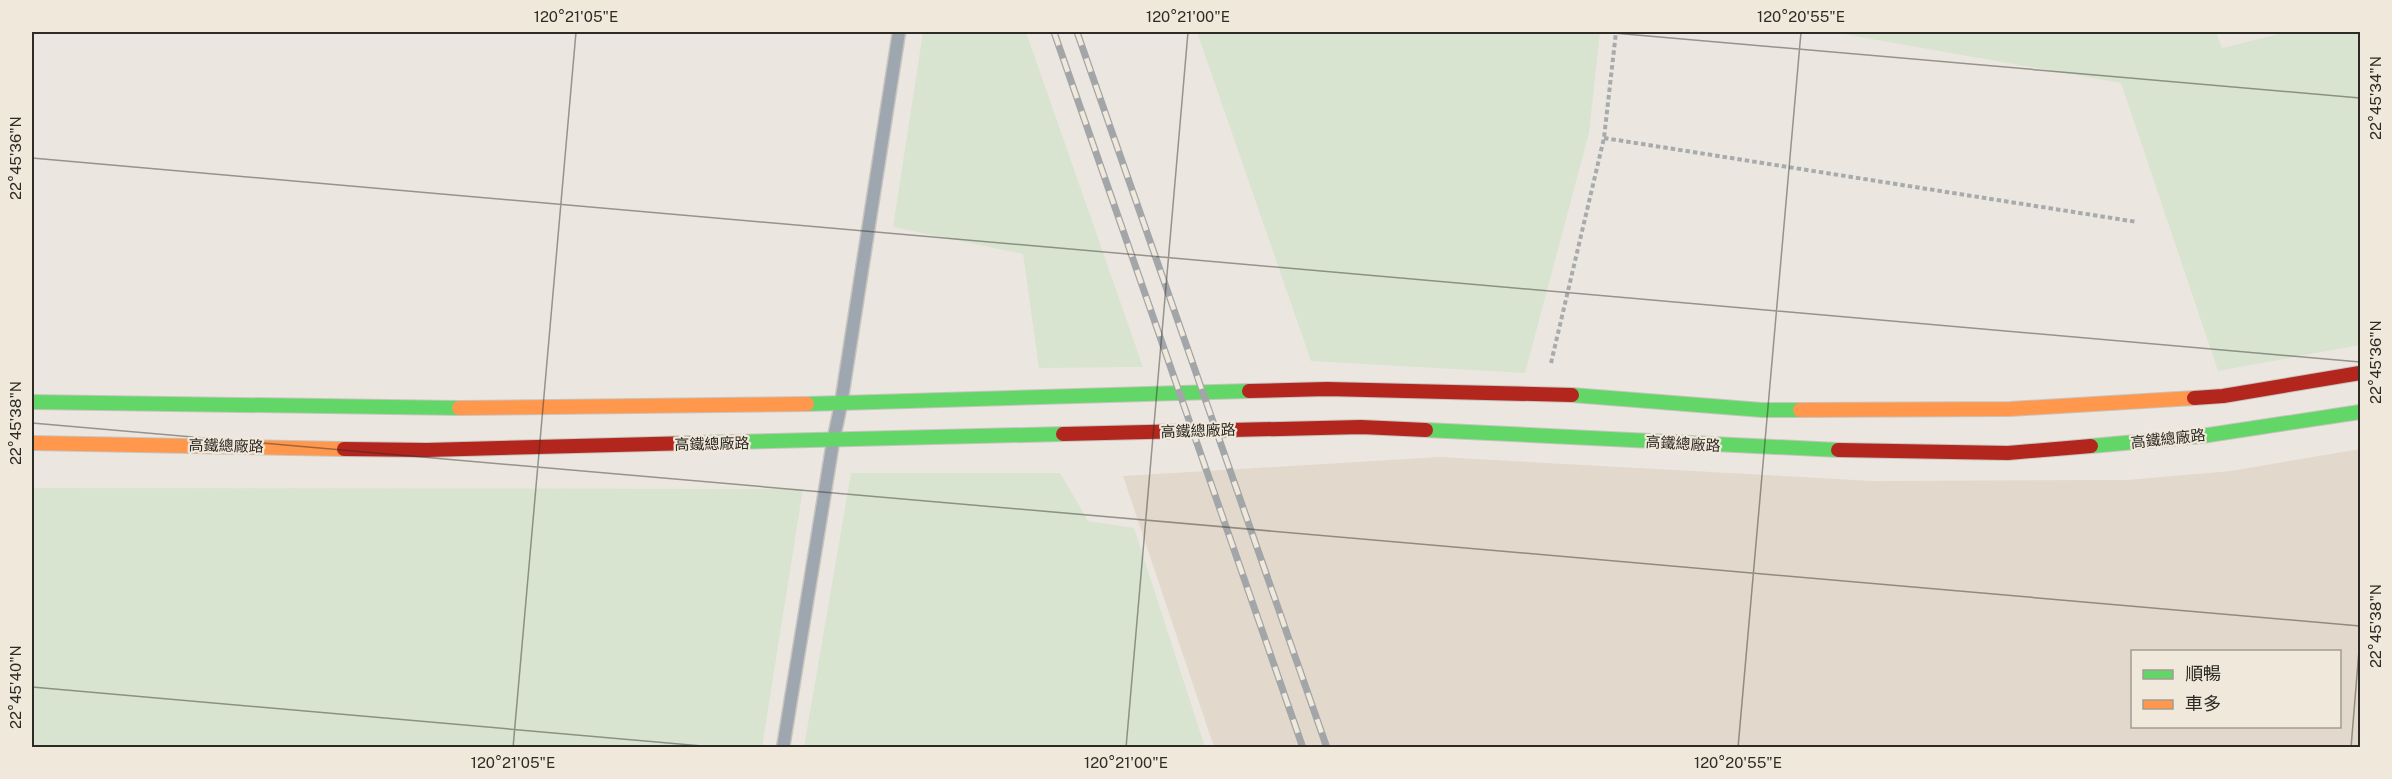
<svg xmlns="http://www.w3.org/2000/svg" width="2392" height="779" font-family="'Public Sans','Noto Sans TC',sans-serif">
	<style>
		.built { fill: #e2d9cc; fill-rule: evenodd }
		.green { fill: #d8e4d0 }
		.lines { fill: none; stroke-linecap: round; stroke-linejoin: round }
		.lane-casing { stroke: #c8c4bf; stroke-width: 15 }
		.fast-casing { stroke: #c8c4bf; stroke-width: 16 }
		.slow-casing { stroke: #c8c4bf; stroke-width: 16 }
		.jam-casing { stroke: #c8c4bf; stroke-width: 16 }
		.path { stroke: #a8abad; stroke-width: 4; stroke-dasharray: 4.5 3; stroke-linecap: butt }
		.lane { stroke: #9ea6af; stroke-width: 12 }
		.fast { stroke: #63d668; stroke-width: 14 }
		.slow { stroke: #ff974d; stroke-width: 14 }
		.jam { stroke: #b3261e; stroke-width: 14 }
		.rail-casing { stroke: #a3a6a8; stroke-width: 7 }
		.rail { stroke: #f0e8db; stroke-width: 4.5; stroke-dasharray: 14; stroke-linecap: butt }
		.ticks { fill: none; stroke: #2e2b26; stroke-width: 1.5; stroke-opacity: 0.45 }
		.labels { text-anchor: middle; stroke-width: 4.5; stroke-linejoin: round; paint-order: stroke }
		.street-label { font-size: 15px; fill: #2e2b26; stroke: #f0e8db }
		.neatline { fill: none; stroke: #2e2b26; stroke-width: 2 }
		.ticks-label { font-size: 15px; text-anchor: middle; fill: #2e2b26 }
	</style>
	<rect width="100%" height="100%" fill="#ebe7e0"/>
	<!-- built -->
	<path class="built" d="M2360,449V748L1214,747L1123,476L1440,457L1873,481L2127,480L2231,471ZM2132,652H2340V726H2132Z"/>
	<!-- green -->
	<g class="green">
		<polygon points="923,32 1026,32 1143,367 1039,368 1023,254 893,227"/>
		<polygon points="1197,32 1600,32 1589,133 1525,373 1311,361"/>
		<polygon points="1832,32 2216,32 2222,48 2287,32 2360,32 2360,345 2218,371 2121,83"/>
		<polygon points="851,473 1060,473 1088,521 1134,528 1205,747 804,747"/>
		<polygon points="32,488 803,489 762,747 32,747"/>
	</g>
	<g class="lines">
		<!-- lane casing -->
		<g class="lane-casing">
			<polyline id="lane" points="783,748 833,442 841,404 899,32"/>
		</g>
		<!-- fast casing -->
		<g class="fast-casing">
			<g id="fast">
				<polyline points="1572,395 1762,410 1800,410"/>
				<polyline points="32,402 459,408"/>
				<polyline points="807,404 1249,391"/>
				<polyline points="1426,430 1838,450"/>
				<polyline points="692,443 1063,434"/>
				<polyline points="2091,446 2202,436 2360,412"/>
			</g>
		</g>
		<!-- slow casing -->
		<g class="slow-casing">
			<g id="slow">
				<polyline points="459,408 807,404"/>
				<polyline points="1800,410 2010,409 2194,398"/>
				<polyline points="32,443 344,449"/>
			</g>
		</g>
		<!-- jam casing -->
		<g class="jam-casing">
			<g id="jam">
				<polyline points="1249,391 1327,389 1572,395"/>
				<polyline points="2194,398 2223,396 2360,373"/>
				<polyline points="1063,434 1361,427 1426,430"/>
				<polyline points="344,449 427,450 692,443"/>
				<polyline points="1838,450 2008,453 2091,446"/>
			</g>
		</g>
		<!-- path -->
		<g class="path">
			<polyline points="1604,138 2137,222"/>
			<polyline points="1551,363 1604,138 1616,32"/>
		</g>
		<!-- lane -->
		<use href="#lane" class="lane"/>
		<!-- fast -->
		<use href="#fast" class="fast"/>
		<!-- slow -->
		<use href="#slow" class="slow"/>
		<!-- jam -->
		<use href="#jam" class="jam"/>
		<!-- rail casing -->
		<g class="rail-casing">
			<g id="rail">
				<polyline points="1054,32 1303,748"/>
				<polyline points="1077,32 1327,748"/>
			</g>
		</g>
		<!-- rail -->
		<use href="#rail" class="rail"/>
	</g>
	<!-- ticks -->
	<path class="ticks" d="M1602,32L2360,98M32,158L2360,362M32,423L2360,626M32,687L725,748M513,748L576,32M1126,748L1188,32M1738,748L1801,32M2351,748L2360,638"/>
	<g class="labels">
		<!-- street labels -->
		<g class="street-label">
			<text transform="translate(1198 431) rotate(-2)" y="5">高鐵總廠路</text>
			<text transform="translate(2168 439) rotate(-6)" y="5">高鐵總廠路</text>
			<text transform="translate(712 444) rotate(-1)" y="5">高鐵總廠路</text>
			<text transform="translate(1683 444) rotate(3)" y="5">高鐵總廠路</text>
			<text transform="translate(226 446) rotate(1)" y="5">高鐵總廠路</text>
		</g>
	</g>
	<!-- border -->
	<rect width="2392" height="779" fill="none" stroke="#f0e8db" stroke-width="66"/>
	<!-- legend -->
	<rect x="2131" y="650" width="210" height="78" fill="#f0e8db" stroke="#a29c93" stroke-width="1.5"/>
	<rect x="2143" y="670" width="30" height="9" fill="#63d668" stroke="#a29c93" stroke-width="1.5"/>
	<text x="2185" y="680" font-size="18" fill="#2e2b26">順暢</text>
	<rect x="2143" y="700" width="30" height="9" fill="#ff974d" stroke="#a29c93" stroke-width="1.5"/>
	<text x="2185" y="710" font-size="18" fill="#2e2b26">車多</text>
	<rect x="33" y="33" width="2326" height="713" class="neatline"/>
	<g class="ticks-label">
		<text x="576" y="22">120°21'05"E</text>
		<text x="1188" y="22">120°21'00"E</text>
		<text x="1801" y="22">120°20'55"E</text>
		<text transform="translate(2376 98) rotate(-90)" y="5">22°45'34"N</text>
		<text transform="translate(16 158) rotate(-90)" y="5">22°45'36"N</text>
		<text transform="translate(2376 362) rotate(-90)" y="5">22°45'36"N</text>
		<text transform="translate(16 423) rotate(-90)" y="5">22°45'38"N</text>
		<text transform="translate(2376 626) rotate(-90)" y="5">22°45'38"N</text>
		<text transform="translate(16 687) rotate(-90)" y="5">22°45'40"N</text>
		<text x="513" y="768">120°21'05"E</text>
		<text x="1126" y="768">120°21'00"E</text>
		<text x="1738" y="768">120°20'55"E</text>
	</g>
</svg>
